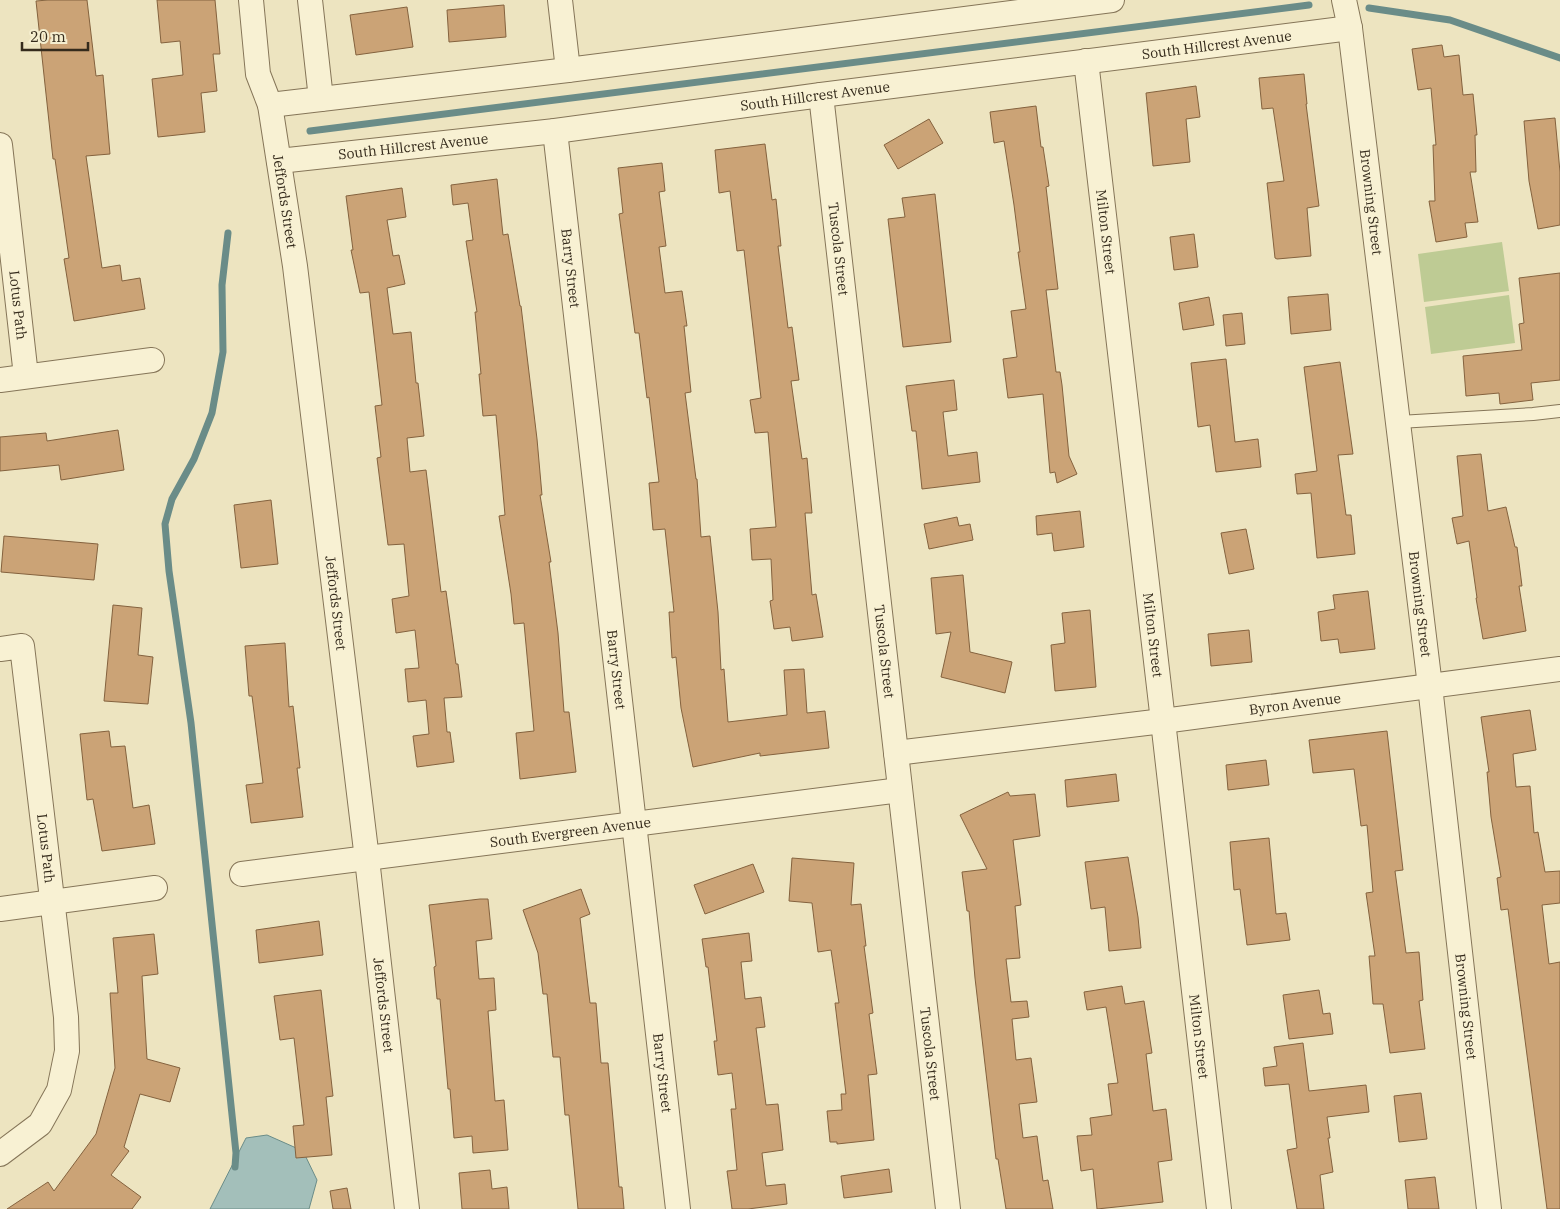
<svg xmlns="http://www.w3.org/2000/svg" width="1560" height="1209" font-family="'IBM Plex Serif',serif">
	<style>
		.pitch { fill: #becb94 }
		.water { fill: #a3bfba; stroke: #6a8c88 }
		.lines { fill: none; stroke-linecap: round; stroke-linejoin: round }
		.stream { stroke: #6a8c88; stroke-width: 7 }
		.building { fill: #cba376; stroke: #84623e }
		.lane-casing { stroke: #857558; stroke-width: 14 }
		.street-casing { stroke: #857558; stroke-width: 26 }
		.lane { stroke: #f8f1d3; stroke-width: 12 }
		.street { stroke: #f8f1d3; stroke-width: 24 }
		.labels { text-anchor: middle; stroke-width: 5; stroke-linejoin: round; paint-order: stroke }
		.street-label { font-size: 14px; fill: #352b1c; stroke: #f5eecf }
	</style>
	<rect width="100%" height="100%" fill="#ede4c0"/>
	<!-- pitch -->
	<g class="pitch">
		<polygon points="1502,242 1509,291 1424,302 1418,254"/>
		<polygon points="1509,295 1515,343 1431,354 1425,307"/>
	</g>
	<!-- water -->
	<polygon class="water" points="267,1135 303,1151 317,1180 309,1209 210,1209 246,1138"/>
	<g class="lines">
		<!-- stream -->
		<g class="stream">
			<polyline points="1369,8 1450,20 1560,58"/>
			<polyline points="310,131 1309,5"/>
			<polyline points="228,233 222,285 223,352 212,413 194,459 172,499 165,524 169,571 191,723 236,1153 235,1167"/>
		</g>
	</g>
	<!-- building -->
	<g class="building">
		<polygon points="48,0 87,0 96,76 103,75 110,154 86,156 102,268 120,265 122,281 140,278 145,309 74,321 64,259 69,258 55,159 53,159 36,1"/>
		<polygon points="157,0 215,0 220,54 213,54 217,91 201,93 205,132 158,137 152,79 183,75 180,41 161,43"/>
		<polygon points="504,5 506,37 449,42 447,10"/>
		<polygon points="407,7 413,47 356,55 350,15"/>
		<polygon points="1442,45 1444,57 1459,55 1463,95 1473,94 1477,135 1475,135 1476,172 1470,172 1478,222 1465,223 1467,237 1436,242 1429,201 1435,201 1433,145 1436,145 1431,88 1418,90 1412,49"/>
		<polygon points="1304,74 1307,104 1306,104 1319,206 1307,208 1311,256 1277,259 1275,258 1267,183 1284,181 1273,108 1262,109 1259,78"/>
		<polygon points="1196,86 1200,117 1186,119 1190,162 1153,166 1146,93"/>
		<polygon points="1036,106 1041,147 1043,147 1049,186 1046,187 1058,289 1046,290 1056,372 1060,372 1062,385 1069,456 1077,474 1057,483 1055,472 1050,473 1043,394 1008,398 1003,359 1017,357 1011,311 1026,309 1018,252 1020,252 1014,205 1004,141 994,143 990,112"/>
		<polygon points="1555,118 1560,172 1560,225 1538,229 1529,181 1524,121"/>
		<polygon points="929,119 943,143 898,169 884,145"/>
		<polygon points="765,144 772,200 776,199 781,246 778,246 788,328 792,327 799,380 791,381 802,459 807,458 812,513 805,513 812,595 816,594 823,637 792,641 790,627 774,629 770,601 773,600 771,559 752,560 750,529 776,527 768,432 755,433 750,400 761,398 744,250 737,251 730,191 719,193 715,150"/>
		<polygon points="662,163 665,191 659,192 666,246 659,247 665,293 682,291 687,326 684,326 691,392 685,393 696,479 697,479 701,537 710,536 718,612 721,670 724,669 728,722 787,715 784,670 804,669 807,713 825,711 829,748 760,756 760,753 693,767 681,708 676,657 672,658 669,612 674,612 665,529 653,530 649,483 659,482 649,397 647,398 639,333 635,333 619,214 623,213 618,168"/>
		<polygon points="497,179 503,235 508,234 520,306 521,306 537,439 542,495 540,495 551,562 549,562 558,633 564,712 569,712 576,772 520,779 516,733 534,731 524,623 514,624 511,594 499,516 505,515 496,415 483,416 479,374 481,374 475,312 477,312 466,241 473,240 468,203 453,205 451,185"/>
		<polygon points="402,188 406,217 387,220 393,256 399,255 405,284 387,288 393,334 411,332 416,383 418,383 424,436 407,438 410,472 426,470 441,592 446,591 456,664 458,664 462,697 444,698 447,732 450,732 454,762 417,767 413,736 429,734 426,700 408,702 405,669 419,668 415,630 396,633 392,599 409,596 404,544 388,545 377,458 381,457 375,406 382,405 369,292 360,293 351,250 353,250 346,196"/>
		<polygon points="935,194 951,342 903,347 888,219 905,217 902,198"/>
		<polygon points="1194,234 1198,267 1174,270 1170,237"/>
		<polygon points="1560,273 1560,380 1531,383 1533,400 1500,404 1499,393 1466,396 1463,356 1522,350 1519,324 1524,323 1519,278"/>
		<polygon points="1328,294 1331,330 1291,334 1288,297"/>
		<polygon points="1209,297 1214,325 1183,330 1179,303"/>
		<polygon points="1242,313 1245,344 1226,346 1223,315"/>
		<polygon points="1226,359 1235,442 1258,439 1261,467 1216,472 1210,425 1198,427 1191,363"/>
		<polygon points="1340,362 1353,454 1338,455 1346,515 1351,515 1355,554 1317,558 1311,493 1297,494 1295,474 1317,471 1304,367"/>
		<polygon points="954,380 957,410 943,412 948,456 977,452 980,482 922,489 916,431 912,431 906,386"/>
		<polygon points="118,430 124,470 61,480 59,465 0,471 0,437 46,433 47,441"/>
		<polygon points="1481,454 1488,511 1506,507 1515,547 1517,547 1522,586 1519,586 1526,631 1483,639 1476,598 1477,598 1469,541 1457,544 1452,518 1463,516 1457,456"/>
		<polygon points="271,500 278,564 241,568 234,505"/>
		<polygon points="1080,511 1084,547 1054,551 1052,533 1037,535 1036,516"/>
		<polygon points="957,517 959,526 970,524 973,540 929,549 924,524"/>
		<polygon points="1246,529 1254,569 1229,574 1221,533"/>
		<polygon points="4,536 98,544 94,580 1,572"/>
		<polygon points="963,575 970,652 1012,662 1005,693 941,677 951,632 936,634 931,578"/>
		<polygon points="1368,591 1375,649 1340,653 1338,639 1321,641 1318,612 1335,609 1333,595"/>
		<polygon points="113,605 142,608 138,655 153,657 148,704 104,701"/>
		<polygon points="1090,610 1096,687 1055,691 1051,645 1065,643 1062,613"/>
		<polygon points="1249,630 1252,662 1211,666 1208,634"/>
		<polygon points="285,643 289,707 293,706 300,768 297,768 303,817 251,823 246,785 263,783 252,696 249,696 245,646"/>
		<polygon points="1530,710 1536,750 1513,754 1516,787 1530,786 1534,833 1538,832 1545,872 1560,871 1560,903 1542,905 1549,964 1560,962 1560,1209 1547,1209 1508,909 1501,910 1497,878 1501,877 1491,817 1487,772 1489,772 1481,717"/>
		<polygon points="109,731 111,747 125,746 133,808 149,805 155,844 102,851 93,799 87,800 80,734"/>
		<polygon points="1387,731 1403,870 1395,871 1406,953 1419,952 1423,1000 1419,1001 1425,1049 1390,1053 1383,1004 1373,1004 1369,956 1375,956 1366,893 1373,892 1367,825 1361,826 1354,769 1313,773 1309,740"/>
		<polygon points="1266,760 1269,785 1228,790 1226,765"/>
		<polygon points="1116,774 1119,801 1067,807 1065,780"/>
		<polygon points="1008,792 1010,796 1035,794 1040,836 1013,840 1021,905 1015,906 1020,958 1006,959 1011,1002 1027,1001 1029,1017 1012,1019 1016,1060 1031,1058 1037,1102 1019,1104 1023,1138 1037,1136 1043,1181 1048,1180 1053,1209 1006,1209 998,1159 996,1159 975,978 969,911 967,911 962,872 987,869 960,815"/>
		<polygon points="1269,838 1276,914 1286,913 1290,940 1247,945 1240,889 1234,890 1230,842"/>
		<polygon points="1128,857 1138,917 1141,948 1109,951 1105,907 1091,909 1085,862"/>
		<polygon points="792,858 854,863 851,905 861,904 866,946 864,946 873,1013 869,1014 877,1074 868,1075 874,1140 837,1144 837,1142 830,1142 827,1111 842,1110 841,1094 846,1094 835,1003 839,1003 831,950 818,952 812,903 789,901"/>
		<polygon points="753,864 764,892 705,914 694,885"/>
		<polygon points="581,889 590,914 580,918 590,1003 596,1003 601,1063 608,1063 619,1187 622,1187 624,1209 578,1209 569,1115 565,1115 560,1057 553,1057 547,994 543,994 538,953 523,910"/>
		<polygon points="480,899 488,899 492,939 476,941 479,979 494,978 496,1010 488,1011 495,1101 504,1100 508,1150 473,1153 472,1136 454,1138 450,1089 448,1089 440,999 437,999 434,967 436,966 429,905"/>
		<polygon points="319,921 323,955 259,963 256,930"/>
		<polygon points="749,933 752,961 741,962 745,999 761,997 765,1027 756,1028 766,1105 778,1104 783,1150 762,1153 766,1186 785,1184 787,1204 748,1209 732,1209 727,1171 737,1170 731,1109 736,1109 732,1073 718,1075 714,1041 717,1041 708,967 706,967 702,939"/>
		<polygon points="154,934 158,974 142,976 147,1059 180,1068 170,1102 140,1094 124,1147 129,1151 111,1175 141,1197 132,1209 7,1209 48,1182 54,1191 96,1134 115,1068 110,993 118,993 113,938"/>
		<polygon points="1122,986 1125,1004 1144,1001 1152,1053 1146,1054 1153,1111 1166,1109 1172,1160 1158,1162 1163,1202 1097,1209 1093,1169 1081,1171 1077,1136 1092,1135 1090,1118 1112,1115 1108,1084 1118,1083 1106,1007 1087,1010 1084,992"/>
		<polygon points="321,990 333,1096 326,1097 332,1155 296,1158 293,1126 304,1125 294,1038 280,1040 274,996"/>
		<polygon points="1319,990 1323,1014 1330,1013 1333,1034 1289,1039 1283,995"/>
		<polygon points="1303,1043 1309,1091 1366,1085 1369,1112 1327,1117 1330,1138 1328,1138 1333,1172 1320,1175 1324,1209 1297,1209 1287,1150 1297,1148 1289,1084 1265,1086 1263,1068 1277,1066 1274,1047"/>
		<polygon points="1421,1093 1427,1139 1399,1142 1394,1096"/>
		<polygon points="889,1169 892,1192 844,1198 841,1176"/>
		<polygon points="490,1170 492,1189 507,1187 509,1209 462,1209 459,1173"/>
		<polygon points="1435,1177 1439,1209 1408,1209 1405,1180"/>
		<polygon points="347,1188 351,1209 333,1209 330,1191"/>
	</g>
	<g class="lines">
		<!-- lane casing -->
		<g class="lane-casing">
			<polyline id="lane" points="1399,422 1533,414 1560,411"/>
		</g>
		<!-- street casing -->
		<g class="street-casing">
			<g id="street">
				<path id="s1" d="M251,0L258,74L270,105L295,266L367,859L407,1209"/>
				<polyline points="310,0 321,99"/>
				<polyline points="560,0 568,70"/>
				<path id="s2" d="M1344,0L1350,28L1430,686L1489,1209"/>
				<path id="s3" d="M1086,61L1163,721L1219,1209"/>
				<path id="s4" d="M821,95L948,1209"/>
				<polyline points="270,105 568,70 1112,0"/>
				<path id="s5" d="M555,131L678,1209"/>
				<path id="s6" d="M0,145L26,376"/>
				<path id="s7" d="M279,161L555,131L821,95L1350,28"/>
				<polyline points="0,380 152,360"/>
				<path id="s8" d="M0,649L22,646L66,1017L67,1051L59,1090L40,1124L0,1154"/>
				<path id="s9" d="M896,753L1163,721L1560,669"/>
				<path id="s10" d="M242,874L900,790"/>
				<polyline points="0,909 155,888"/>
			</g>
		</g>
		<!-- lane -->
		<use href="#lane" class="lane"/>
		<!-- street -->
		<use href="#street" class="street"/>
	</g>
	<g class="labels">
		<!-- street labels -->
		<g class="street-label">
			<text dy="5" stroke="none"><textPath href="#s7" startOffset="945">South Hillcrest Avenue</textPath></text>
			<text dy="5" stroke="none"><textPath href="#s7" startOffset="540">South Hillcrest Avenue</textPath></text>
			<text dy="5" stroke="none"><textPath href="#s7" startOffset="135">South Hillcrest Avenue</textPath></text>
			<text dy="5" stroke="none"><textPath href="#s1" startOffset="205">Jeffords Street</textPath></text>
			<text dy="5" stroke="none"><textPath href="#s2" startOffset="204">Browning Street</textPath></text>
			<text dy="5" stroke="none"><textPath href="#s3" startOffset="172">Milton Street</textPath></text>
			<text dy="5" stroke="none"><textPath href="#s4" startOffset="155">Tuscola Street</textPath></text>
			<text dy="5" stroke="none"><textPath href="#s5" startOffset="138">Barry Street</textPath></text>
			<text dy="5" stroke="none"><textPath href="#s6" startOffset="161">Lotus Path</textPath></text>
			<text dy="5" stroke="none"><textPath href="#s1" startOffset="610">Jeffords Street</textPath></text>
			<text dy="5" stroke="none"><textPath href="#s2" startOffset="609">Browning Street</textPath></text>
			<text dy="5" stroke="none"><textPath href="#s3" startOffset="578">Milton Street</textPath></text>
			<text dy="5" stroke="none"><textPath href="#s4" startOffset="560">Tuscola Street</textPath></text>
			<text dy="5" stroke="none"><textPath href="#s5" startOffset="542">Barry Street</textPath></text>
			<text dy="5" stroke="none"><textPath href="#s9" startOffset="402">Byron Avenue</textPath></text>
			<text dy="5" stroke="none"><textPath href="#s10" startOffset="331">South Evergreen Avenue</textPath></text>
			<text dy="5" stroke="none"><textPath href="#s8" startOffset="226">Lotus Path</textPath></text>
			<text dy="5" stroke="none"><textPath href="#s1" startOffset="1015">Jeffords Street</textPath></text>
			<text dy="5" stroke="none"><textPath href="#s2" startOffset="1014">Browning Street</textPath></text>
			<text dy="5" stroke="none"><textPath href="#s3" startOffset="982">Milton Street</textPath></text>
			<text dy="5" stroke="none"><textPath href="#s4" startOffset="965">Tuscola Street</textPath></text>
			<text dy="5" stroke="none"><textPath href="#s5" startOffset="948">Barry Street</textPath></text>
		</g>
	</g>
	<!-- scale -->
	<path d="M22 42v8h66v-8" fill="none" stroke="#352b1c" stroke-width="2.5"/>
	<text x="30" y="42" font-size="15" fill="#352b1c" stroke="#f5eecf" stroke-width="4" paint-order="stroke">20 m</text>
</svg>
